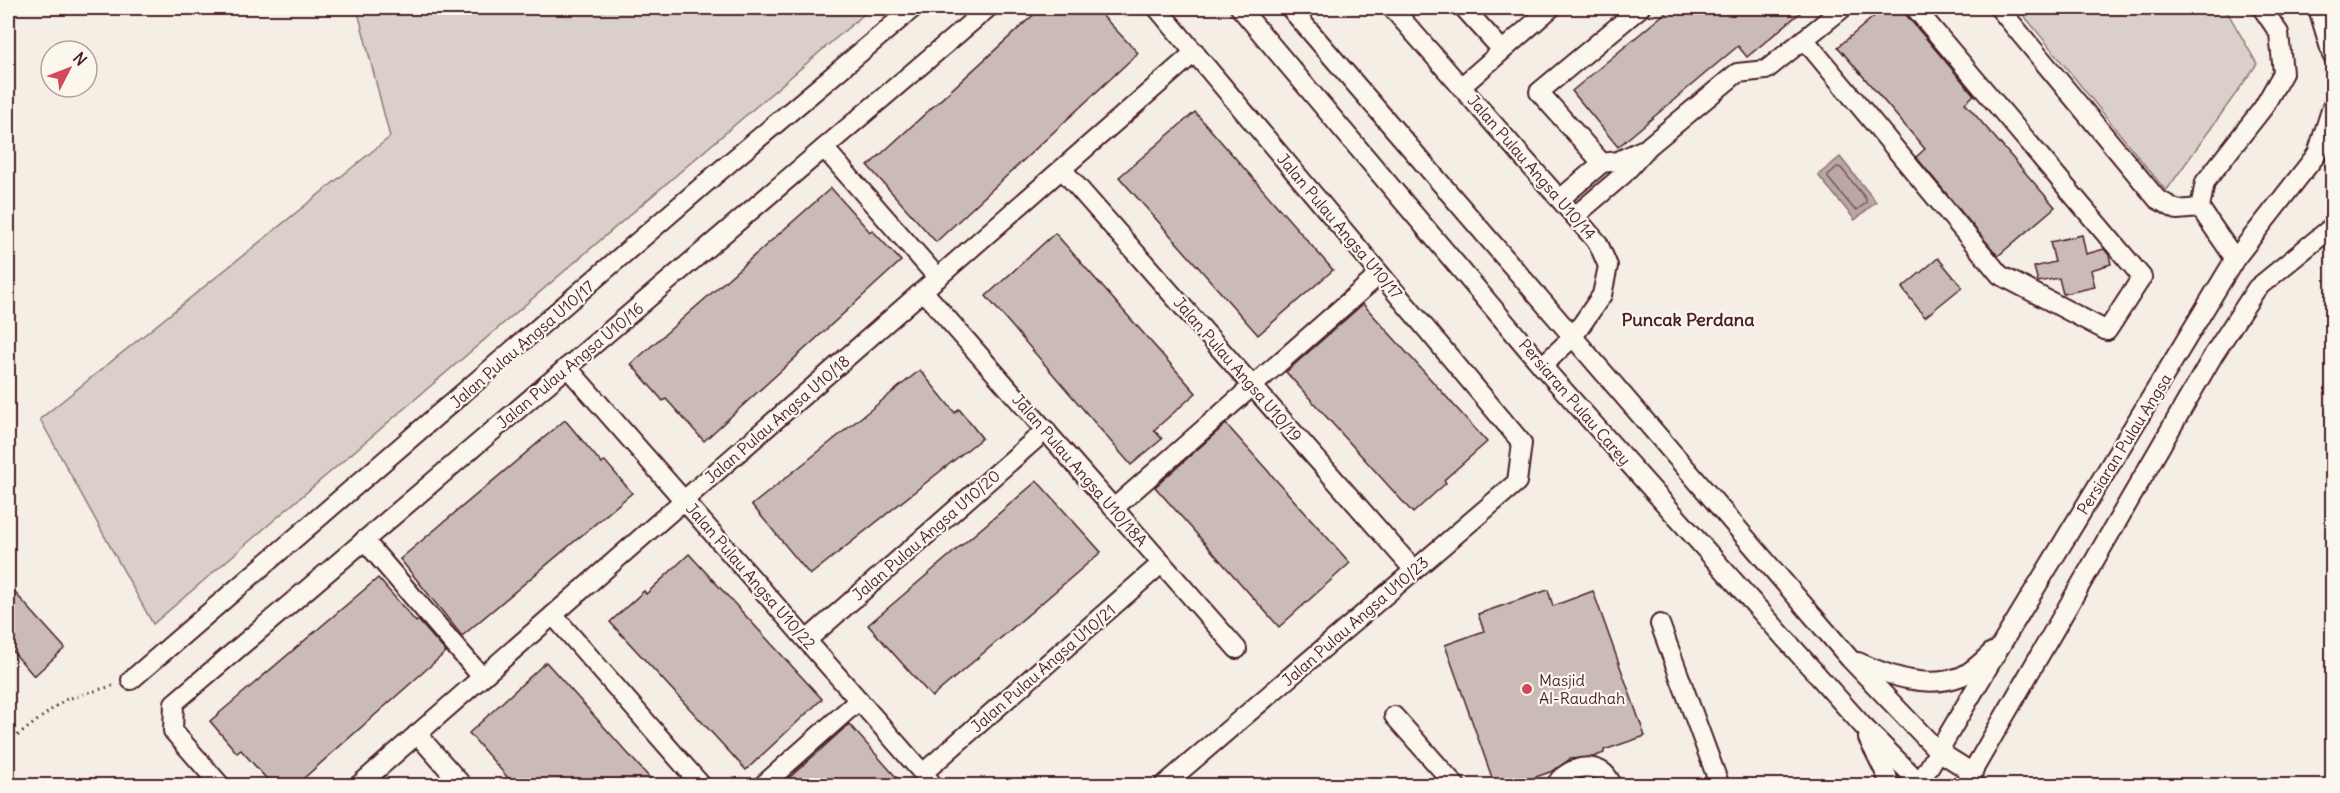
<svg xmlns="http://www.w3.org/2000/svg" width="2340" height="793" font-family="Delius,sans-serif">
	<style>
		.green { fill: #dbd0c9; stroke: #92787a; stroke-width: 1.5 }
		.water { fill: #baa7a5; stroke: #8d7174; stroke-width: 1.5 }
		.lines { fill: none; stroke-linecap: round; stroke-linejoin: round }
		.shore { stroke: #77555c; stroke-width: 1.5 }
		.building { fill: #cabbb6; stroke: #4a1f2b; stroke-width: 1.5 }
		.minor-casing { stroke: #4a1f2b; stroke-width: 22 }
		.major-casing { stroke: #4a1f2b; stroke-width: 27 }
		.path { stroke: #4a1f2b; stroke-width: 3; stroke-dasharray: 1.5 4.5; stroke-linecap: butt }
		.minor { stroke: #fbf7ec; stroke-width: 18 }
		.major { stroke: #fbf7ec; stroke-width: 22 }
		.poi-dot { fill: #d1495b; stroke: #fbf7ec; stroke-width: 2 }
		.labels { text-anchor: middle; stroke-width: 4.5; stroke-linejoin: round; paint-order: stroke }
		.street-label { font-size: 16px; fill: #4a1f2b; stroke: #fbf7ec }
		.poi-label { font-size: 16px; fill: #4a1f2b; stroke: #fbf7ec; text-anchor: start }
		.neighbourhood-label { font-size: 18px; font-weight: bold; fill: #4a1f2b; stroke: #fbf7ec }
	</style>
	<rect width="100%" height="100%" fill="#f4eee4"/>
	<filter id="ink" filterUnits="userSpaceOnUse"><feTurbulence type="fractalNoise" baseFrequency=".0167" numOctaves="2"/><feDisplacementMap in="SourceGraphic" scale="12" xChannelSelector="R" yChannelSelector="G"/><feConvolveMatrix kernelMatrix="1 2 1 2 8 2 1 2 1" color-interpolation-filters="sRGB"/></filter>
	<g filter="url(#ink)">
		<!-- green -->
		<g class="green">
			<polygon points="357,8 871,8 153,624 40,419 390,137"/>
			<polygon points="2018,8 2225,8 2257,64 2166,191"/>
		</g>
		<!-- water -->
		<polygon class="water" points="1840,157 1876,202 1855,220 1818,175"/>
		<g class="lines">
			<!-- shore -->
			<polygon class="shore" points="1837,167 1841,168 1866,199 1866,203 1857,210 1854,209 1828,178 1828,175"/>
		</g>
		<!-- building -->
		<g class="building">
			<polygon points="1041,8 1095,8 1138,53 936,242 868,166"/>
			<polygon points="1671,8 1806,8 1747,57 1738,46 1618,147 1572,91"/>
			<polygon points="1884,8 1904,8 1906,15 1974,95 1965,103 2055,207 1998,256 1916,157 1925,149 1838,47"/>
			<polygon points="1195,112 1333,270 1258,335 1119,177"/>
			<polygon points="831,188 870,232 872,230 901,261 704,441 666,399 663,401 631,364"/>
			<polygon points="1055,233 1196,393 1154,430 1162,439 1131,465 986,296"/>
			<polygon points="2082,235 2086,254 2104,249 2109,255 2111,264 2091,270 2095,287 2063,294 2059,278 2038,282 2034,267 2055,262 2050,242"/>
			<polygon points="1938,258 1962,287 1925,317 1902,288"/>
			<polygon points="1363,304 1487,442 1444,480 1446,483 1413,513 1286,372"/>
			<polygon points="920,370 955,413 959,409 982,438 810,575 752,505"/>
			<polygon points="565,420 602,464 605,461 632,493 462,636 400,559"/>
			<polygon points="1226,424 1350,563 1279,627 1155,487"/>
			<polygon points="1037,481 1101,552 932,697 868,625"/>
			<polygon points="689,554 822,699 746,770 610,622 644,591 646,594"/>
			<polygon points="378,578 416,622 418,620 446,652 295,786 273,786 241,750 237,753 210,721"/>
			<polygon points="8,585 65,648 34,676 8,646"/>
			<polygon points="1548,590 1553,606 1593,591 1645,736 1604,750 1604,753 1593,757 1570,759 1553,771 1510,786 1495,786 1445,645 1484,631 1478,614"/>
			<polygon points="546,662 657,786 515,786 469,733"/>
			<polygon points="849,724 904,786 780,786"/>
		</g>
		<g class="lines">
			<!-- minor casing -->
			<g class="minor-casing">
				<g id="minor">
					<polyline points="1157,8 1522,443 1517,482 1163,786"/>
					<polyline points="1240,8 1542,366 1862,725 1923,786"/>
					<polyline points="1290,8 1850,659 1938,751 1973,773"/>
					<polyline points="1392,8 1598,243 1608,266 1602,295 1573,337 1542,366"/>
					<polyline points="1464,8 1502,50"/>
					<polyline points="1999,8 2157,199 2177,210 2200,208"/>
					<polyline points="2318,8 2332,55"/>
					<polyline points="1804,39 2000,275 2107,331 2142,277 1915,8"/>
					<polyline points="1462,86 1551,8"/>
					<polyline points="824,148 938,278"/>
					<polyline points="1602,163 1539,92 1640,8"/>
					<polyline points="1062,169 1414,570"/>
					<polyline points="1560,199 1602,163 1618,161 1642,150"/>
					<polyline points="1575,216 1623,175 1649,146 1737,73 1766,70 1843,8"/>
					<polyline points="2235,259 2200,208 2205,182 2263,108 2283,73 2279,33 2262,8"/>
					<polyline points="923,291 1237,649"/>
					<polyline points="567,367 934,786"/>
					<polyline points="1114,508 1380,274"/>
					<polyline points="364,540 482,677"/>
					<polyline points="553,615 702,786"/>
					<polyline points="1660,624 1720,786"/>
					<polyline points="807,640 1046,430"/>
					<path d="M1858,662C1890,676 1927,690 1962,676C1972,671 1984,660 1992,652"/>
					<polyline points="131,680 715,175 913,8"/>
					<polyline points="1394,716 1456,786"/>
					<polyline points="417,734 463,786"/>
					<polyline points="1868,738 1887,776 1889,786"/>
					<polyline points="923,773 1162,563"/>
					<polyline points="221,786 173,731 174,703 988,8"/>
					<polyline points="358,786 1195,52"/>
					<polyline points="762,786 859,700"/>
					<path d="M1555,786C1564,771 1584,762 1601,771C1606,773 1610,781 1613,786"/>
					<polyline points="1918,786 2004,640 2235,259 2317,154 2332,107"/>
					<polyline points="1964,786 2214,354 2257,288 2332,227"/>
				</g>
			</g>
			<!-- major casing -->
			<g class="major-casing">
				<polyline id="major" points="2331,8 2332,10"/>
			</g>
			<!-- path -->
			<polyline class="path" points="8,743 64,700 115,685"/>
			<!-- minor -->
			<use href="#minor" class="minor"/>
			<!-- major -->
			<use href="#major" class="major"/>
		</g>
	</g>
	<!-- markers -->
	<circle class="poi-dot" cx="1527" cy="689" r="6"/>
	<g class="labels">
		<!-- street labels -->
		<g class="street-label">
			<text transform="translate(1532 167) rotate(49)" y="6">Jalan Pulau Angsa U10/14</text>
			<text transform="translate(1340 226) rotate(50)" y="6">Jalan Pulau Angsa U10/17</text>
			<text transform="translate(522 344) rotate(-41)" y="6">Jalan Pulau Angsa U10/17</text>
			<text transform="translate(570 365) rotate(-40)" y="6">Jalan Pulau Angsa U10/16</text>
			<text transform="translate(1238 369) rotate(49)" y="6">Jalan Pulau Angsa U10/19</text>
			<text transform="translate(1575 402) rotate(49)" y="6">Persiaran Pulau Carey</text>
			<text transform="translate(777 419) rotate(-41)" y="6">Jalan Pulau Angsa U10/18</text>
			<text transform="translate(2124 444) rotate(-58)" y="6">Persiaran Pulau Angsa</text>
			<text transform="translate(1080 470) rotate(49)" y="6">Jalan Pulau Angsa U10/18A</text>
			<text transform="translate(926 535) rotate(-41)" y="6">Jalan Pulau Angsa U10/20</text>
			<text transform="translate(751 576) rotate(49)" y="6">Jalan Pulau Angsa U10/22</text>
			<text transform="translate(1355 621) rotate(-41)" y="6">Jalan Pulau Angsa U10/23</text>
			<text transform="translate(1043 668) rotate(-41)" y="6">Jalan Pulau Angsa U10/21</text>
		</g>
		<!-- poi labels -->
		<g class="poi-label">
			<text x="1539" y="686">Masjid<tspan x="1539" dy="18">Al-Raudhah</tspan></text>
		</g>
		<!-- neighbourhood labels -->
		<g class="neighbourhood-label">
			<text x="1688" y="326">Puncak Perdana</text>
		</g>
	</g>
	<!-- margin -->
	<rect width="2340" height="793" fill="none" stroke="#fbf7ec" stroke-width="30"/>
	<rect x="15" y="15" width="2310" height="763" fill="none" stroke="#4a1f2b" stroke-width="2" filter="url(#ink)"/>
	<!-- north arrow -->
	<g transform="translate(69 69) rotate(48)"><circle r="28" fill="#fbf7ec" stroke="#b4a19f" stroke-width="1.5"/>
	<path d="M0-4.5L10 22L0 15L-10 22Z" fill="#d1495b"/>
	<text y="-9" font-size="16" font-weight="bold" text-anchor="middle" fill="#4a1f2b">N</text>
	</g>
</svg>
